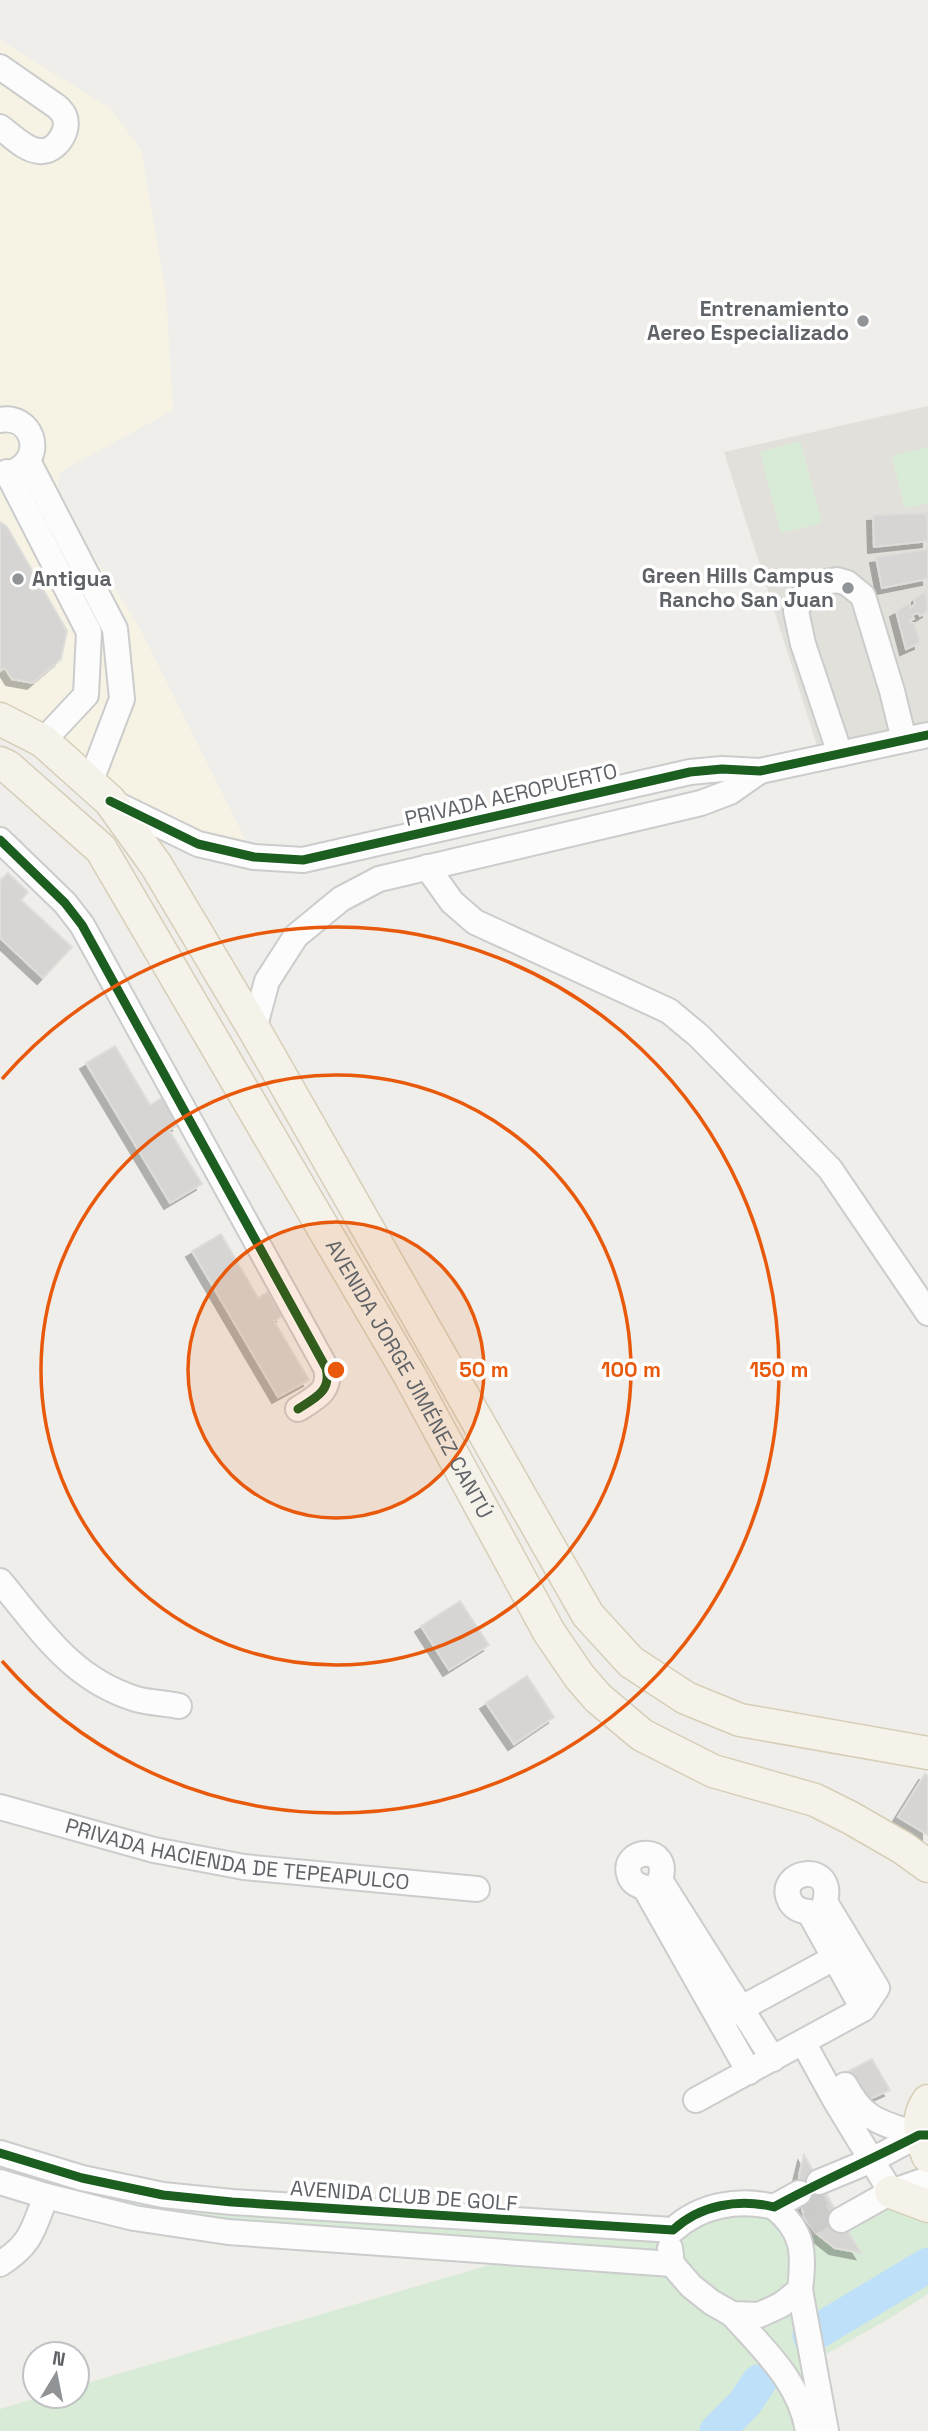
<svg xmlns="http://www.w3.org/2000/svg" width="928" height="2431" font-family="'Space Grotesk',sans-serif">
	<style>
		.commercial { fill: #f7f3e4 }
		.education { fill: #e2e0da }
		.green { fill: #d8ebd6 }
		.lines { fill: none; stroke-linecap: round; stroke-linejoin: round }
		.river { stroke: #bfe0f9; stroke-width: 35 }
		.building { fill: #d6d5d3; stroke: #deddd9; stroke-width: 2; filter: url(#shadow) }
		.minor-tunnel { stroke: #cbcbca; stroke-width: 24; stroke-dasharray: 24 12; stroke-linecap: butt }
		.minor-casing { stroke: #cbcccc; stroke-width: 28 }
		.major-casing { stroke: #d7ceb8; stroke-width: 35 }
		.minor { stroke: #fdfcfc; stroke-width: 24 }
		.major { stroke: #f4f2e9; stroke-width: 32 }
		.cycleway-casing { stroke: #fff; stroke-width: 13 }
		.cycleway { stroke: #1b5e20; stroke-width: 9 }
		.ring { fill: none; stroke: #e8590c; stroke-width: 3.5 }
		.poi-dot { fill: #919496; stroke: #fff; stroke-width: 2.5 }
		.labels { text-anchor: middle; stroke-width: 7; stroke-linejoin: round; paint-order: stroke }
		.poi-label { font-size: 21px; font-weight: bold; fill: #5f6368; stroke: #fff; text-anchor: end }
		.street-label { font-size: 21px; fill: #5f6368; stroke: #fff }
		.centre { fill: #e8590c; stroke: #fff; stroke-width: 3.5 }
		.ring-label { font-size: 21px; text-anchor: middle; font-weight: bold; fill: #e8590c; stroke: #fff; stroke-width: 7; stroke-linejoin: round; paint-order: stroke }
	</style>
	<defs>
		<filter id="shadow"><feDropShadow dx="-6" dy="6" stdDeviation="0" flood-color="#0004"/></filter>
	</defs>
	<rect width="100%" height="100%" fill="#efeeea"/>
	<!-- commercial -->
	<polygon class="commercial" points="0,40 111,109 141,150 166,293 173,410 60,472 57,490 73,524 136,621 254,857 198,844 0,719"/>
	<!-- education -->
	<polygon class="education" points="928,406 928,731 820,755 724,452"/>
	<!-- green -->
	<g class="green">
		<polygon points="800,441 822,523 781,533 760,452"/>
		<polygon points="928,447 928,503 905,508 892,456"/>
		<polygon points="0,2153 82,2178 673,2230 755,2202 801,2242 891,2192 928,2207 928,2294 885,2321 812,2362 826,2431 0,2431 0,2409 43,2396 77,2396 77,2386 527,2254 228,2232 0,2182"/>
	</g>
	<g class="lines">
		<!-- river -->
		<g class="river">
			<polyline points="810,2336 928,2265"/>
			<polyline points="717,2431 745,2403 759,2382"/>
		</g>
	</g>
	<!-- building -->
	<g class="building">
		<polygon points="927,513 928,541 874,547 873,515"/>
		<polygon points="0,522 7,527 67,631 61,659 33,683 12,679 5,668 0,671"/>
		<polygon points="928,549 928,579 882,588 876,557"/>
		<polygon points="926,591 928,611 920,616 918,613 912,615 914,619 909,620 911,623 914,623 920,643 906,649 896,611 910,603 910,608 915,604 914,599"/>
		<polygon points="8,873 28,892 21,900 72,947 43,978 0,938 0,881"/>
		<polygon points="115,1046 150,1105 162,1098 178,1125 169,1130 202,1184 170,1203 86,1063"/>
		<polygon points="221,1234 258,1298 268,1292 282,1316 274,1321 309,1380 278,1397 192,1251"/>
		<polygon points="460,1601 489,1645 449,1670 421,1626"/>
		<polygon points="527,1676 554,1717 514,1744 486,1703"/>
		<polygon points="925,1774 928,1776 928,1835 898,1817"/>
		<polygon points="872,2059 890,2090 865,2101 847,2072"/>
		<polygon points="804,2155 841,2220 861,2253 835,2248 816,2233 804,2217 799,2193 799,2175"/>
	</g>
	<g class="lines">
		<!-- minor-tunnel -->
		<g class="minor-tunnel">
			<polyline points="801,2206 825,2192"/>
			<polyline points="809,2224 835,2208"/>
		</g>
		<!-- minor casing -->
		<g class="minor-casing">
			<g id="minor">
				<path d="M0,67L56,106C58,107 63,113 64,115C71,130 56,153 39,151C25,150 11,135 0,127"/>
				<path d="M0,420C32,414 45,455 17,470"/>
				<polyline points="28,461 115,629 122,699 90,783"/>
				<polyline points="7,472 89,632 86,695 43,741"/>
				<polyline points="840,754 803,644 796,611 803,596 815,587 826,582 837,580 847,583 863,596 892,691 904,740"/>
				<polyline points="110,801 198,844 254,857 303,860 690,772 722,769 760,771 928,735"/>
				<path d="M0,840L65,903L82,925L326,1368C332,1391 315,1398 298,1409"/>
				<polyline points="427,867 452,902 475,922 669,1011 699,1036 830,1169 928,1313"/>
				<polyline points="254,1029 267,981 296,936 341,899 379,879 701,803 730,792 760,771"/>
				<path d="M0,1581C41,1630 71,1679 136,1699C150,1703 165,1703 179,1706"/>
				<path id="s1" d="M0,1807L154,1850L244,1867L477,1889"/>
				<polyline points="727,2016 849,1950"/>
				<polyline points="803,2042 835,2100 891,2192"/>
				<path d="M749,2072L645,1888C638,1885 631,1883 629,1874C622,1848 672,1844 660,1880L773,2059"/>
				<path d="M845,2085C864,2122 883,2123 919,2135"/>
				<path d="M696,2100L863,2009L877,1988L825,1902C836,1860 775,1870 790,1901C794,1909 801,1911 809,1912L863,2009"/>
				<path d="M0,2153L82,2178L163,2195L232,2202L673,2230C700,2205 739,2198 774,2207L799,2193"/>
				<polyline points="0,2182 46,2196 134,2218 228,2232 672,2264"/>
				<polyline points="819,2182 872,2160 919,2135 927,2135"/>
				<polyline points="841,2220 891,2192 928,2179"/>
				<path d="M670,2248L672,2264L691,2286L711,2302L732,2314L759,2315L781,2305L800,2290C804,2254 805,2232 774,2207"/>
				<path d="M0,2264C32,2244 33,2229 46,2196"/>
				<polyline points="800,2290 826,2431"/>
				<path d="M732,2314C764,2350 800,2382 808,2431"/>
			</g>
		</g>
		<!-- major casing -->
		<g class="major-casing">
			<g id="major">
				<polyline points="0,719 43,741 110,801 156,865 254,1029 588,1615 631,1662 686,1698 740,1720 928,1753"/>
				<path id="s2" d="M0,763L8,767L101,849L410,1376L549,1632L579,1676L598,1698L642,1735L713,1771L815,1800L851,1818L903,1848L928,1866"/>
				<path d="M928,2101C915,2119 921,2138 928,2156"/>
				<polyline points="891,2192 928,2206"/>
			</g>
		</g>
		<!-- minor -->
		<use href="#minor" class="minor"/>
		<!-- major -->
		<use href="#major" class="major"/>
		<!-- cycleway casing -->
		<g class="cycleway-casing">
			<g id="cycleway">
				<polyline points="110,801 198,844 254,857 303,860 690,772 722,769 760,771 928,735"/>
				<path d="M0,840L65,903L82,925L326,1368C332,1391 315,1398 298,1409"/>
				<path d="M0,2153L82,2178L163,2195L232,2202L673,2230C700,2205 739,2198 774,2207C821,2181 871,2160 919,2135H928"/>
			</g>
		</g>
		<!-- cycleway -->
		<use href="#cycleway" class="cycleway"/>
	</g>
	<!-- distance rings -->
	<circle cx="336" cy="1370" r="148" fill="#e8590c" fill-opacity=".12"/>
	<g class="ring">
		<circle cx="336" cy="1370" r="148"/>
		<circle cx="336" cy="1370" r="295"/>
		<path d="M2 1079A443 443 0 1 1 2 1661"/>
	</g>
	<!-- markers -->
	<g class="poi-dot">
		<circle cx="863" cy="321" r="7"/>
		<circle cx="18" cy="579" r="7"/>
		<circle cx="848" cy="588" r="7"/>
	</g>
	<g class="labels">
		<!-- poi labels -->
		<g class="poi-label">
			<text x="849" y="316">Entrenamiento<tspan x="849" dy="24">Aereo Especializado</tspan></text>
			<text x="834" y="583">Green Hills Campus<tspan x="834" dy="24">Rancho San Juan</tspan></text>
			<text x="32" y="586" text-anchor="start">Antigua</text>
		</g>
		<!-- street labels -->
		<g class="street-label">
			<text transform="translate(511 795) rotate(-13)" y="7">PRIVADA AEROPUERTO</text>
			<text dy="7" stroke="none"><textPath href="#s2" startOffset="746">AVENIDA JORGE JIMÉNEZ CANTÚ</textPath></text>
			<text dy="7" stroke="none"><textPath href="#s1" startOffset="243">PRIVADA HACIENDA DE TEPEAPULCO</textPath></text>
			<text transform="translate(404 2196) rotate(4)" y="7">AVENIDA CLUB DE GOLF</text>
		</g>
	</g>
	<circle cx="336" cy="1370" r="10" class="centre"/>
	<g class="ring-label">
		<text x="484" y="1377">50 m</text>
		<text x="631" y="1377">100 m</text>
		<text x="779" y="1377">150 m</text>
	</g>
	<!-- north arrow -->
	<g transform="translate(56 2375) rotate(10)"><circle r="33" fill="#ffffff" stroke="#bfc1c3" stroke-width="2"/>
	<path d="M0-5L12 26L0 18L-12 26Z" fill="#919496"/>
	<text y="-10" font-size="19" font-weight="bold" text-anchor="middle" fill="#5f6368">N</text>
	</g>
</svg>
